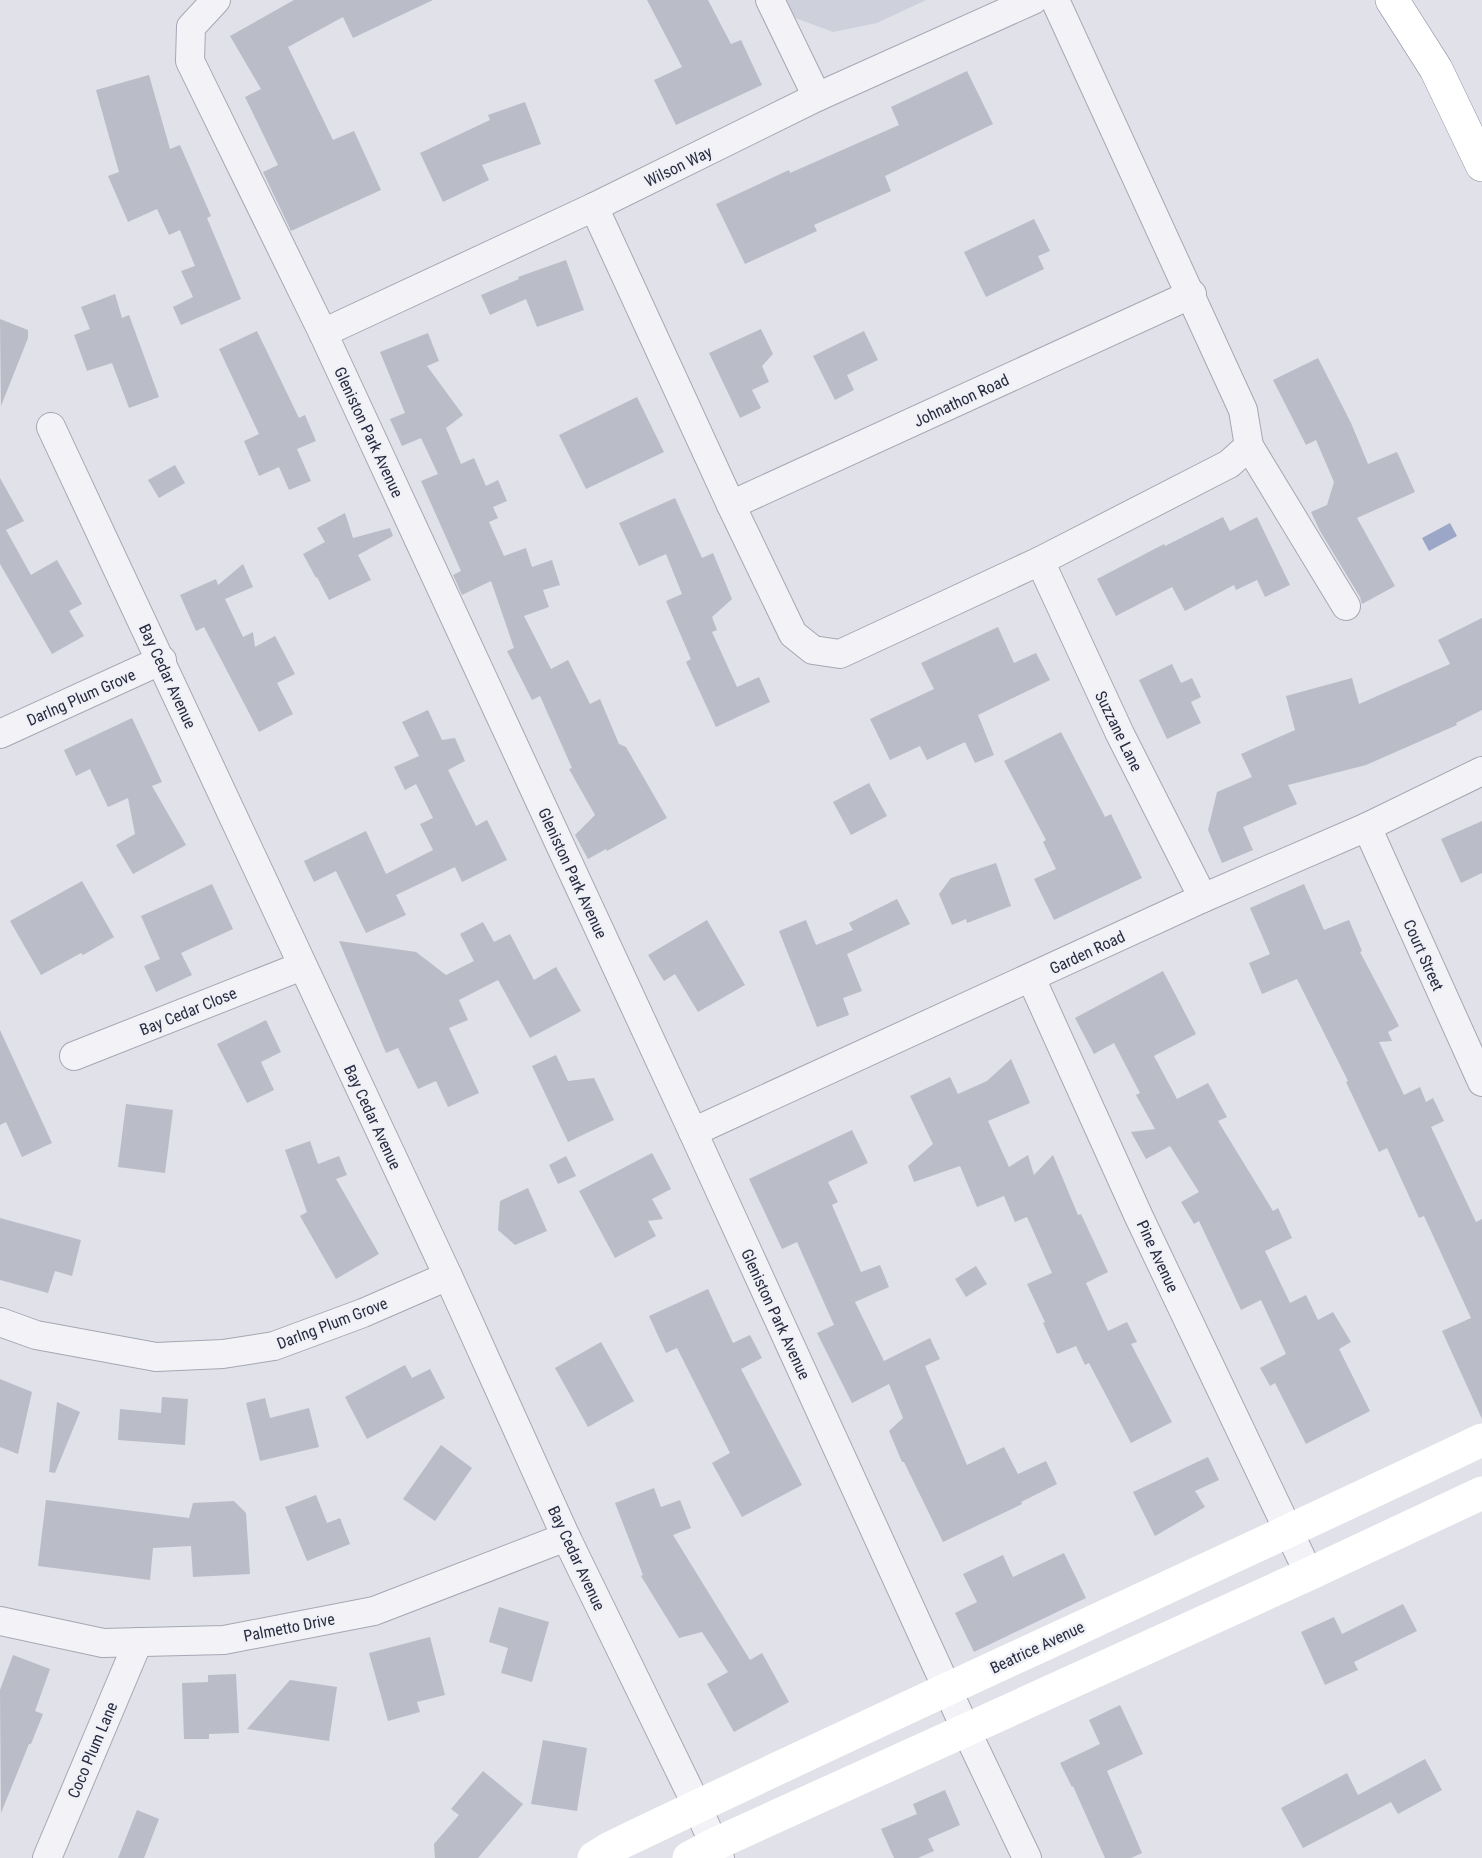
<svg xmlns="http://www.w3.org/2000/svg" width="1482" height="1858" font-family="'Roboto Condensed',sans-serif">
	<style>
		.built { fill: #ced0db }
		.water { fill: #9ca7c8 }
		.building { fill: #babcc8 }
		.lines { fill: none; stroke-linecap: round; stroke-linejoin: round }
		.street-casing { stroke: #a5a7b3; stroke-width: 30 }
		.highway-casing { stroke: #888c9f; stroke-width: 34 }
		.street { stroke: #f3f3f7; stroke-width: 28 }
		.secondary { stroke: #fff; stroke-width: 33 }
		.highway { stroke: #fff; stroke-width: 33 }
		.labels { text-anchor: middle; stroke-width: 5; stroke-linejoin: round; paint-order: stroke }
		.street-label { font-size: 16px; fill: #292c40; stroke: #f0f1f6 }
	</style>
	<rect width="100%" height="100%" fill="#e0e1e9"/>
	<!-- built -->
	<polygon class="built" points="783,0 926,0 877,23 833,32 790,16"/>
	<!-- water -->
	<polygon class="water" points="1450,523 1457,536 1429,551 1422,538"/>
	<!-- building -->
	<g class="building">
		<polygon points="294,0 433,0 353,38 343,17 288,47 333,140 354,131 381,190 291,231 263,172 278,165 245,97 261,89 230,36"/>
		<polygon points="647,0 708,0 731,44 741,40 762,85 676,125 654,80 682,67"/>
		<polygon points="967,71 993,124 885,176 891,191 814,225 817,231 745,264 716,204 789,170 790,173 899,125 891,107"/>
		<polygon points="149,75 170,149 180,145 211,216 207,218 241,299 181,325 173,307 193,297 181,271 195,266 180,230 169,235 157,209 128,222 108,176 119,172 96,90"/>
		<polygon points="525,102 541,144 482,165 489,180 443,202 420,153 490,120 488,115"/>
		<polygon points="1034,219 1050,251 1038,256 1044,269 986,297 964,252"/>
		<polygon points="566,260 584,310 537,327 526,299 490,315 481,295 519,279 518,277"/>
		<polygon points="115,294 122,318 129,315 159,397 129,408 112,363 87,371 74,335 90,329 81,307"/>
		<polygon points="0,319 28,330 28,338 1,406"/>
		<polygon points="761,329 773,354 762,366 769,382 752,390 761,408 740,418 709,353"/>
		<polygon points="257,331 299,418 305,415 316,441 297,449 311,481 289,490 279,467 259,476 244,441 259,434 219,349"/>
		<polygon points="864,331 878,360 847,375 854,390 835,400 813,356"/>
		<polygon points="428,333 439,361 427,366 463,415 446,428 461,464 474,458 486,486 498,480 507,501 493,507 498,518 489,522 504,556 526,548 532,567 552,560 560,585 543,590 549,607 524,616 551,669 568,660 590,704 600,699 619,744 626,747 667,818 607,851 606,849 588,859 575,835 595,815 569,769 572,768 540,696 532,700 507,651 514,648 491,581 462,595 453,575 461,571 421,481 438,474 421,438 402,446 390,419 405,413 380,352"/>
		<polygon points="1318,358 1351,423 1368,464 1397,452 1415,492 1357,518 1395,586 1362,604 1360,597 1320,531 1311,512 1327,505 1334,482 1316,440 1306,445 1273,380"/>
		<polygon points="637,397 664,452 586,489 559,435"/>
		<polygon points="175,465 185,483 159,498 148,480"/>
		<polygon points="0,478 24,521 6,530 31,575 57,560 82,604 69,611 84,636 52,654 0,564"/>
		<polygon points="675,498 702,558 713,553 732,599 712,617 717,630 712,632 737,687 759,677 770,702 716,727 686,662 691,659 666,601 682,594 666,554 639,566 619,523"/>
		<polygon points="345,513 353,538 390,528 393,536 358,555 371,580 329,600 317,577 316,578 303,554 325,542 317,528"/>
		<polygon points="1223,517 1230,531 1257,517 1290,585 1265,597 1257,580 1236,590 1234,585 1185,611 1172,587 1116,616 1097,579 1164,544 1165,546"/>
		<polygon points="243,564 253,587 225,599 243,637 253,632 255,647 275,636 295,674 277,683 293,714 259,732 204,627 196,631 180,595 216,579 218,585"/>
		<polygon points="1482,618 1482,710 1456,723 1457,725 1366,765 1288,785 1297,804 1243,827 1253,850 1222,863 1208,830 1217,792 1252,777 1241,754 1295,730 1286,696 1352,678 1359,704 1450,664 1438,640"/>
		<polygon points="998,627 1014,663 1036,653 1050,680 978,715 994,755 975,763 965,742 927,760 920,746 890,760 870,719 934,689 921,663"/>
		<polygon points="1172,664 1181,683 1192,678 1201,697 1191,702 1201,723 1167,739 1139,680"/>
		<polygon points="428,710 442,740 455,738 465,761 448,770 476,826 487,820 507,860 462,882 455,867 396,895 406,915 366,933 336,871 314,882 304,861 366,831 386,874 433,850 420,824 433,818 416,784 405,790 394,767 419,756 402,722"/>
		<polygon points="132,718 162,782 152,786 186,845 133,874 116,845 135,834 128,798 108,807 90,769 76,776 64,750"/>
		<polygon points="1061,732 1105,817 1111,814 1142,878 1054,920 1034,879 1056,869 1043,842 1046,840 1004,761"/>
		<polygon points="869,783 887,816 851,835 833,802"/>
		<polygon points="1482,821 1482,873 1461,883 1441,839"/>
		<polygon points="996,863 1011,906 967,923 966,919 952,925 939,894 951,878"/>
		<polygon points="82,881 114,937 83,955 81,953 41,975 10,921"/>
		<polygon points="212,884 233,929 181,953 192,975 156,992 144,966 160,959 141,916"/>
		<polygon points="1304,884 1324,930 1349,920 1362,951 1360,952 1399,1026 1388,1032 1392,1041 1379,1042 1404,1095 1420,1087 1426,1102 1433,1098 1444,1121 1431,1127 1476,1222 1482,1219 1482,1419 1442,1331 1471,1318 1424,1216 1419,1218 1387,1148 1379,1152 1346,1082 1348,1081 1297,979 1262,994 1249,963 1270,954 1250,908"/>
		<polygon points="897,899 910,924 847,954 862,991 843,998 849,1015 817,1027 779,931 806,920 816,945 853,930 849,923"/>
		<polygon points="707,920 745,985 698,1012 675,974 664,981 648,955"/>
		<polygon points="483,922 494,942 510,934 534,980 556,967 581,1011 530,1038 498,980 459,1000 468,1020 449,1028 479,1093 448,1107 436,1081 418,1089 398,1048 386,1053 339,941 416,952 446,975 474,961 460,934"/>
		<polygon points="1163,971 1196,1034 1154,1056 1177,1099 1208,1083 1227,1117 1218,1121 1273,1211 1278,1208 1292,1238 1265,1251 1290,1303 1306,1295 1318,1320 1333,1312 1351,1342 1339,1349 1370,1411 1306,1444 1275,1383 1270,1386 1260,1368 1286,1354 1261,1300 1241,1310 1199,1221 1194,1224 1181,1202 1199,1192 1170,1146 1146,1159 1131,1132 1155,1129 1136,1095 1140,1093 1114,1043 1094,1054 1075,1018"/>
		<polygon points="266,1020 281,1052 261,1062 274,1090 247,1103 217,1044"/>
		<polygon points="0,1030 52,1143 22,1157 6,1122 0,1125"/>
		<polygon points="556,1055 568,1081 594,1078 614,1120 568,1142 532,1066"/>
		<polygon points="1011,1059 1030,1103 988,1121 1009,1167 1028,1155 1034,1175 1053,1155 1078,1215 1081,1214 1108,1272 1086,1283 1108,1331 1127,1322 1137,1342 1131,1344 1172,1422 1131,1443 1089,1363 1085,1365 1076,1346 1057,1354 1043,1323 1045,1322 1027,1284 1052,1273 1027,1217 1015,1222 1004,1196 977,1207 960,1166 914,1182 908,1166 933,1144 910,1096 950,1077 958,1094 987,1081"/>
		<polygon points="126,1104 173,1110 165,1173 118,1167"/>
		<polygon points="852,1130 868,1163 828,1182 838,1202 832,1205 861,1272 880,1265 889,1287 855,1302 884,1361 930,1338 940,1359 925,1366 967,1465 1004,1447 1018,1474 1046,1461 1057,1484 1021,1502 1022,1504 943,1542 904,1462 902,1462 889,1431 903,1418 889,1384 852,1403 817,1333 834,1325 797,1242 782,1249 749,1179"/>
		<polygon points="310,1141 318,1164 339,1156 347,1175 336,1179 379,1254 336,1279 300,1216 307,1212 285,1150"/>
		<polygon points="652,1153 671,1189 652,1199 663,1219 648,1221 656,1236 615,1258 579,1191"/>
		<polygon points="566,1156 576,1176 558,1184 549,1165"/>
		<polygon points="528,1188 547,1231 515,1245 498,1230 500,1201"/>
		<polygon points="0,1218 81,1240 72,1276 55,1271 48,1293 0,1280"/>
		<polygon points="976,1266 987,1284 966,1297 955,1279"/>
		<polygon points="708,1289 733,1343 750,1335 762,1358 741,1369 802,1485 742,1517 712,1463 730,1453 677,1348 666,1353 649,1316"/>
		<polygon points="601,1342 634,1401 588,1427 555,1368"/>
		<polygon points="405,1365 412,1378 430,1369 445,1398 367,1439 345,1397"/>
		<polygon points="0,1379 32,1392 18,1454 0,1447"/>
		<polygon points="162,1397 188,1399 185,1445 118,1440 120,1409 161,1413"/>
		<polygon points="265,1398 270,1418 309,1408 319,1447 260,1461 246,1403"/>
		<polygon points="57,1402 80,1412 55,1473 49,1472"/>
		<polygon points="441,1445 472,1468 435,1521 403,1499"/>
		<polygon points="1208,1457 1219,1480 1195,1491 1205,1507 1155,1536 1133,1492"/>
		<polygon points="654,1488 661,1507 680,1500 691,1528 673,1535 750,1660 762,1653 789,1702 734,1732 707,1684 728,1672 702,1632 679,1638 641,1576 643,1575 615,1503"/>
		<polygon points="316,1495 327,1523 340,1518 350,1544 307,1561 285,1507"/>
		<polygon points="46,1500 189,1518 193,1503 234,1501 246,1513 250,1574 193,1577 191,1546 153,1548 150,1580 38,1566"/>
		<polygon points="1064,1553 1086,1598 974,1652 955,1613 977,1602 963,1574 1003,1555 1013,1577"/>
		<polygon points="1403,1604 1417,1631 1354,1662 1358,1670 1325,1685 1301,1632 1334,1617 1342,1634"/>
		<polygon points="499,1607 549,1622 532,1682 501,1673 508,1648 489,1642"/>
		<polygon points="430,1637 445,1695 417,1702 420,1712 388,1721 369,1653"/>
		<polygon points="13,1655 50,1669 35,1711 43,1714 31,1744 29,1744 1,1813 0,1690"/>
		<polygon points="236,1674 239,1733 209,1734 209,1739 184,1739 182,1683 208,1682 208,1675"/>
		<polygon points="290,1680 337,1687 329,1741 247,1729"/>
		<polygon points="1120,1705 1143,1754 1107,1771 1142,1853 1131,1858 1105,1858 1073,1786 1072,1787 1060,1763 1100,1744 1089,1720"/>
		<polygon points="543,1740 587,1748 577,1811 531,1804"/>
		<polygon points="1425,1759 1442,1790 1398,1814 1391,1802 1303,1848 1281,1808 1347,1773 1358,1795"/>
		<polygon points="483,1771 523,1804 478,1858 435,1858 434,1844 459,1815 451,1809"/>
		<polygon points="945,1790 960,1825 928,1839 934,1851 918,1858 894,1858 881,1829 917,1814 913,1804"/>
		<polygon points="137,1810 159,1819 144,1858 118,1858"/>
	</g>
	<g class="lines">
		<!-- street casing -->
		<g class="street-casing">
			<g id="street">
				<polyline points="216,0 191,27 190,61 323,333 693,1132 966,1730 1027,1858"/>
				<polyline points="770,0 817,97"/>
				<polyline points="594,207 731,505 793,634 813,650 840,654 1040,561 1229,464 1249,446 1243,410 1055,0"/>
				<polyline points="323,333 594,207 817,97 1033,0"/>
				<polyline points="51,427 448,1276 566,1537 697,1806 720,1858"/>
				<polyline points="1249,446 1346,606"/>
				<polyline points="731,505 1192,294"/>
				<polyline points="1040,561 1120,734 1203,898"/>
				<polyline points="0,734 162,660"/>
				<polyline points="1367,827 1482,1082"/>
				<polyline points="1031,978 1139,1217 1309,1574"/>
				<polyline points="74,1056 302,966"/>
				<polyline points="693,1132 1203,898 1367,827 1482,771"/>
				<polyline points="0,1322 36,1335 156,1357 223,1354 274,1346 363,1313 448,1276"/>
				<polyline points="0,1621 103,1643 224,1640 374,1611 566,1537"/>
				<polyline points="47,1858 138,1642"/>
			</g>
		</g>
		<!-- highway casing -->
		<g class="highway-casing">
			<polyline id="highway" points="1392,0 1436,69 1482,165"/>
		</g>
		<!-- street -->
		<use href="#street" class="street"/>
		<!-- secondary -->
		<g class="secondary">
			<path d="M594,1858L610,1848C899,1709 1192,1578 1482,1440"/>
			<polyline points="689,1858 713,1845 1309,1574 1482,1493"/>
		</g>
		<!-- highway -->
		<use href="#highway" class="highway"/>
	</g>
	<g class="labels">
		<!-- street labels -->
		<g class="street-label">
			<text transform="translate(678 166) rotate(-26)" y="6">Wilson Way</text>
			<text transform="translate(961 400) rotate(-25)" y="6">Johnathon Road</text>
			<text transform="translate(369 432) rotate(65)" y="6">Gleniston Park Avenue</text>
			<text transform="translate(168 676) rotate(65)" y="6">Bay Cedar Avenue</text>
			<text transform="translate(81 697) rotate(-24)" y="6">Darlng Plum Grove</text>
			<text transform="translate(1119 731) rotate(64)" y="6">Suzzane Lane</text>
			<text transform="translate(573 873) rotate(65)" y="6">Gleniston Park Avenue</text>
			<text transform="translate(1087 952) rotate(-25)" y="6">Garden Road</text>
			<text transform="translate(1424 955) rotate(66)" y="6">Court Street</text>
			<text transform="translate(188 1011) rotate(-22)" y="6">Bay Cedar Close</text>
			<text transform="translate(373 1117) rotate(65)" y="6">Bay Cedar Avenue</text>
			<text transform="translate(1158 1256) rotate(65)" y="6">Pine Avenue</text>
			<text transform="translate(776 1314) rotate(65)" y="6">Gleniston Park Avenue</text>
			<text transform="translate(332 1323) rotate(-21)" y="6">Darlng Plum Grove</text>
			<text transform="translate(577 1558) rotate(65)" y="6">Bay Cedar Avenue</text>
			<text transform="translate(289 1627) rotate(-11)" y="6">Palmetto Drive</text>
			<text transform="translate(1037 1647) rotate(-25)" y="6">Beatrice Avenue</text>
			<text transform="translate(92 1750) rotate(-67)" y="6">Coco Plum Lane</text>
		</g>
	</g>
</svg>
